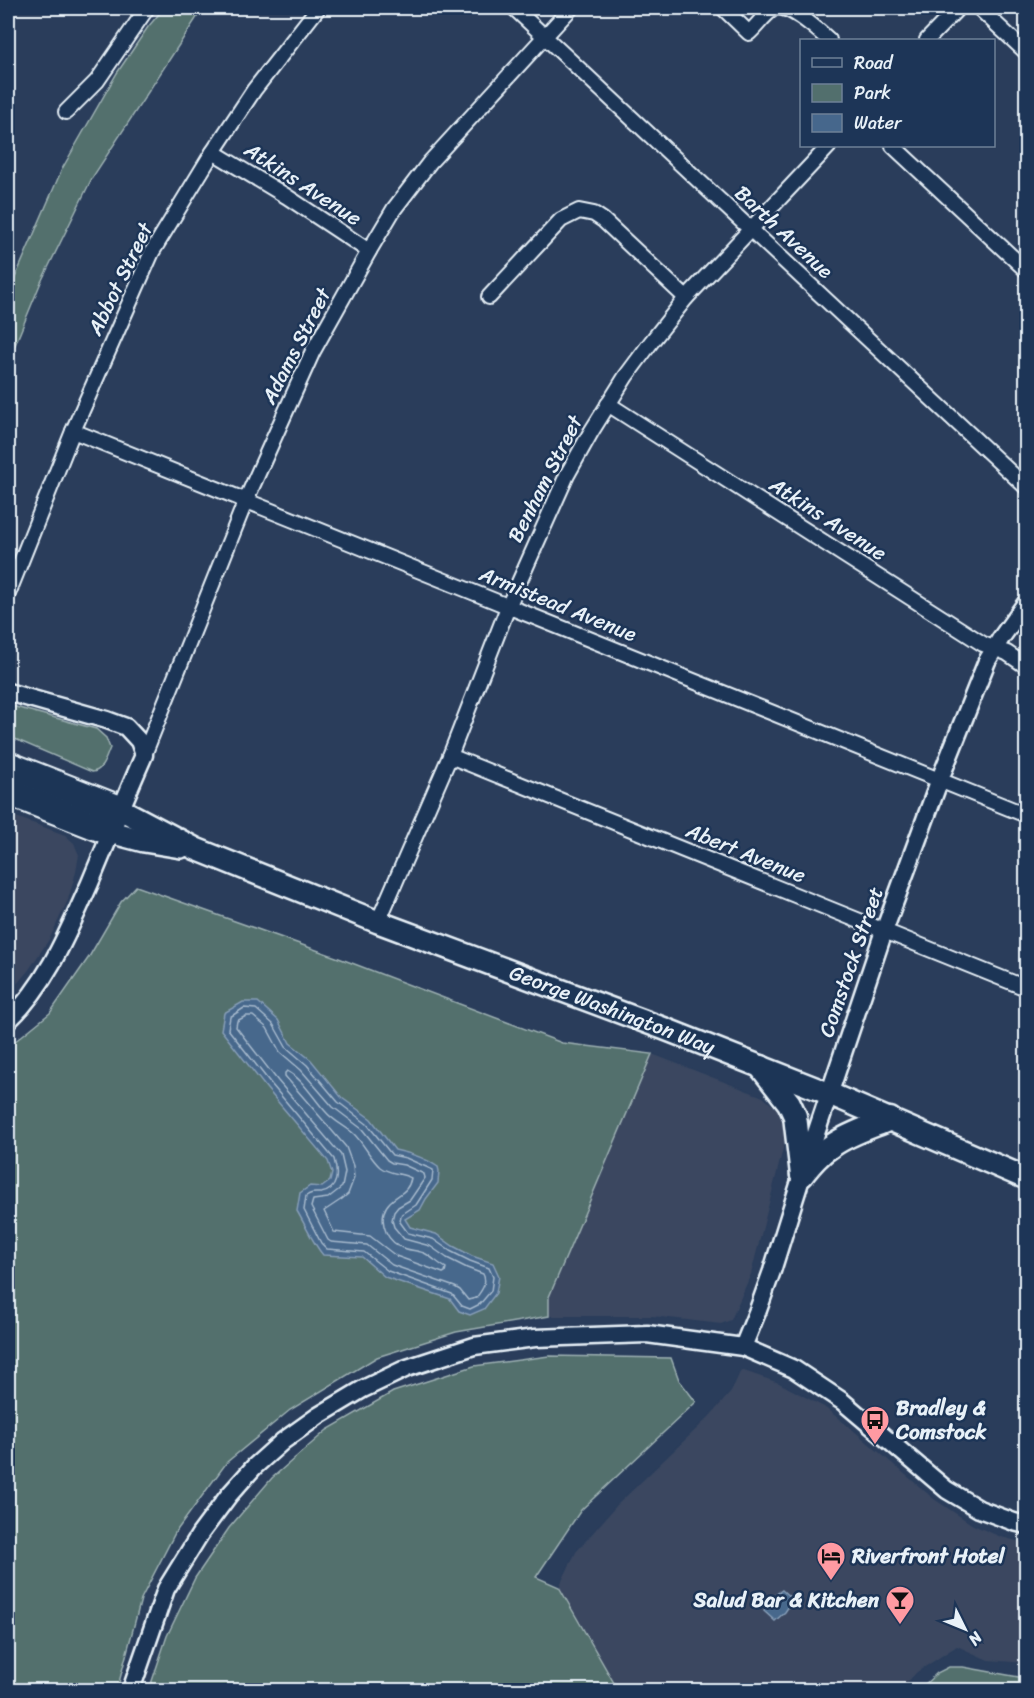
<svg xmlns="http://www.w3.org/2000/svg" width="1034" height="1698" font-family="Sriracha,sans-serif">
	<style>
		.built { fill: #3a4760 }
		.green { fill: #526f6d; stroke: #9db0b2; stroke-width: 1.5 }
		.water { fill: #46678c; stroke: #879eb7; stroke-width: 1.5 }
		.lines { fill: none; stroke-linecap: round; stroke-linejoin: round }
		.shore { stroke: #a7bacd; stroke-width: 1.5 }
		.minor-casing { stroke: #e8f1f8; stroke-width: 18 }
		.tertiary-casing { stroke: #e8f1f8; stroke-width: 21 }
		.primary-casing { stroke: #e8f1f8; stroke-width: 26 }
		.trunk-casing { stroke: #e8f1f8; stroke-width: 27 }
		.motorway-casing { stroke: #e8f1f8; stroke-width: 30 }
		.minor { stroke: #1d3557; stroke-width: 14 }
		.tertiary { stroke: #1d3557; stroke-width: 16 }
		.primary { stroke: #1d3557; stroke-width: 21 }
		.trunk { stroke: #1d3557; stroke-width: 22 }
		.motorway { stroke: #1d3557; stroke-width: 26 }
		.labels { text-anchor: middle; stroke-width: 5; stroke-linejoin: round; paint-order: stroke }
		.street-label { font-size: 21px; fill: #e8f1f8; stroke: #1d3557 }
		.poi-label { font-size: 21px; font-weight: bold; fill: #e8f1f8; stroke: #1d3557; text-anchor: start }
	</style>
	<rect width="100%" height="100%" fill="#2a3d5b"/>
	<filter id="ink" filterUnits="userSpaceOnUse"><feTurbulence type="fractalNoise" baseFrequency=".0167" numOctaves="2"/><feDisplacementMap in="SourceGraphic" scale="12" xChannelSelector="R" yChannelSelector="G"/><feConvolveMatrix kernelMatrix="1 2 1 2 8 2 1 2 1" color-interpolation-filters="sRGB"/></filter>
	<g filter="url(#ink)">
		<!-- built -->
		<g class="built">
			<polygon points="8,814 65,835 74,843 79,855 76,872 68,900 50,938 28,971 8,994"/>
			<polygon points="652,1054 763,1097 777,1109 783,1123 786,1137 751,1274 731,1320 721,1324 652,1316 549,1316 549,1297"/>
			<polygon points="741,1370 779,1383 824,1407 853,1430 934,1499 973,1525 1001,1537 1026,1543 1026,1663 988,1660 957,1646 917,1672 900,1690 618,1690 559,1587 576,1552 617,1505 709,1417 731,1392"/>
		</g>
		<!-- green -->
		<g class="green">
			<polygon points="164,8 203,8 92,178 41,282 8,362 8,294 62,169 117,73 148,27"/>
			<path d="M8,705L96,729L106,738L110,748C106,757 103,771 92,772L8,736Z"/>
			<polygon points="136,886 336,957 562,1043 652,1054 549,1297 549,1316 456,1332 377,1357 290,1410 227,1462 175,1533 141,1599 117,1690 8,1690 8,1047 50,1013 89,957 121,902"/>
			<polygon points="549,1356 671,1358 679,1380 696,1402 581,1510 536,1577 559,1587 618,1690 149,1690 167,1636 195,1578 229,1528 272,1478 327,1430 393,1392 474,1366"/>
			<polygon points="949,1667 963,1667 1024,1678 1026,1680 1026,1690 984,1690 968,1688 948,1690 919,1690 937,1673"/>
		</g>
		<!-- water -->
		<g class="water">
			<path d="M243,1002H258L278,1020L290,1043L311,1060L342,1098L371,1119L395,1150C410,1153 426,1158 438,1167L439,1171L438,1183L426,1199L420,1210L405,1219L410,1227L436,1234L453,1246L472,1256L493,1263L499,1276L496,1293L484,1309L470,1315L459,1311L450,1299L385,1277L362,1257L323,1255C312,1242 306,1226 297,1211L300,1193L310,1186L322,1187L330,1181L332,1173L328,1161L267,1089L221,1030L224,1013Z"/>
			<polygon points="782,1590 793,1600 785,1612 775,1621 764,1611 771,1598"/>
		</g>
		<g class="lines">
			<!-- shore -->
			<g class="shore">
				<path d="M244,1008L256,1009L273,1024L286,1047L307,1065L338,1102L367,1124L392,1155L406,1158L433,1170L432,1180L416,1205L401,1215L400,1222L408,1233L433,1239L450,1251L470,1261L489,1268L493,1277L491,1291L480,1304L470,1309L462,1306L452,1294L388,1271L364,1252L327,1249L321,1243L304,1210L306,1196C312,1192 314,1193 321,1193C339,1190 338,1173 334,1159L272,1085L228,1029L230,1017Z"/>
				<path d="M246,1016H253L267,1028L280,1052L301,1070L333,1107L362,1129L387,1160L392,1163L404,1165L424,1174L425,1178L410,1200L398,1207L394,1212L392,1220L394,1227L404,1239L430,1246L447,1258L467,1268L483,1274C488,1283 481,1291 476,1298L468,1300L460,1290L455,1287L392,1265L367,1245L331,1242L328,1240L311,1207L313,1200L328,1198L342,1187L345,1172L341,1155L278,1081L236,1027L237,1021Z"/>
				<path d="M287,1071C303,1079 313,1098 325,1111C333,1121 345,1126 354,1134C364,1144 370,1158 380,1167C389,1174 401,1173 411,1178C408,1193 399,1193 390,1202C377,1215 384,1238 399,1246C407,1251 418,1250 426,1254C433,1258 439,1264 446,1268L445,1272L443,1273L396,1256L370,1236L334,1232L324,1211L342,1199L348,1194L354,1178L353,1166L346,1147L285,1076V1073Z"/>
			</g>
			<!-- minor casing -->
			<g class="minor-casing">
				<g id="minor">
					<polyline points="514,8 1026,487"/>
					<path d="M723,8L749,33C757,26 764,15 773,9C787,1 819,31 829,40"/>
					<polyline points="979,8 1026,52"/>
					<polyline points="927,40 958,8"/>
					<polyline points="66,112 97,81 147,8"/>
					<polyline points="893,146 1026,270"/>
					<polyline points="213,152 286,196 369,251"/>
					<polyline points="489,297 561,220 579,211 594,214 603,220 686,298"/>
					<polyline points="608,404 983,644 1007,653 1026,666"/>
					<polyline points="73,431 1026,815"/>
					<polyline points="8,594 73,431 152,252 213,152 254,90 318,8"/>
					<polyline points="144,755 246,500 313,351 369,251 394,209 430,162 571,8"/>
					<polyline points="450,756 1026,988"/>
					<polyline points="378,922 450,756 508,607 567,475 591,432 626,376 652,341 686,298 829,146"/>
				</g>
			</g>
			<!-- tertiary casing -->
			<g class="tertiary-casing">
				<g id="tertiary">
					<path d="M8,692L107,720L126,727L139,741L144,755C125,798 108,840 90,883C68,932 48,983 8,1021"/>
					<polyline points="743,1347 758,1310 772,1271 802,1175 884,931 940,779 987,661 1001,638 1026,603"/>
					<polyline points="131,1690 166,1589 200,1534 229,1495 254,1467 283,1441 318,1416 363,1389 407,1368 474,1346 535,1338 647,1334 743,1347 794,1369 842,1401 947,1490 979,1509 1014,1522 1026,1525"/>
				</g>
			</g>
			<!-- primary casing -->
			<g class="primary-casing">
				<g id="primary">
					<path id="s1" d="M120,809L196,849L378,922L665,1029L830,1094L1026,1178"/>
					<polyline points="110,832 144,841 181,847"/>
				</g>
			</g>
			<!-- trunk casing -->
			<g class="trunk-casing">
				<g id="trunk">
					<polyline points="761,1067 789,1103 795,1116 802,1175"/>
					<path d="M802,1175C811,1164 820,1153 833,1145C850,1133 871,1127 890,1119"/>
				</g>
			</g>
			<!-- motorway casing -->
			<g class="motorway-casing">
				<g id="motorway">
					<polyline points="8,765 120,809"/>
					<polyline points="8,792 110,832"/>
				</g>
			</g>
			<!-- minor -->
			<use href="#minor" class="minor"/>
			<!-- tertiary -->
			<use href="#tertiary" class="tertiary"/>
			<!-- primary -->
			<use href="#primary" class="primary"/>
			<!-- trunk -->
			<use href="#trunk" class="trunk"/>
			<!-- motorway -->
			<use href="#motorway" class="motorway"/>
		</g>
	</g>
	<!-- icons -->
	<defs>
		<g id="bus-pin" transform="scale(1.5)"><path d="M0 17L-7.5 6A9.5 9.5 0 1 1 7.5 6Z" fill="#ff9aa2" stroke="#1d3557"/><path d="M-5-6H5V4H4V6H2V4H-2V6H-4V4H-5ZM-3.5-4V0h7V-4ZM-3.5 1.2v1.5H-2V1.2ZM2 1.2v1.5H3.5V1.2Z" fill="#111"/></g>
		<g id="hotel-pin" transform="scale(1.5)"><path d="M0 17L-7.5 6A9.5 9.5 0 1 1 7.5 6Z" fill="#ff9aa2" stroke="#1d3557"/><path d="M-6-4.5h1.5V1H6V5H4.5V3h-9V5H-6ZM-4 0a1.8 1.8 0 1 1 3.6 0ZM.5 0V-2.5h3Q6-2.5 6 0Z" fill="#111"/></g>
		<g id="bar-pin" transform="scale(1.5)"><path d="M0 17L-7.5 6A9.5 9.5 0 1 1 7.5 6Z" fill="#ff9aa2" stroke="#1d3557"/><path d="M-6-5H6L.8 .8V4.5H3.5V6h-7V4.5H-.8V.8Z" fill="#111"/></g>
	</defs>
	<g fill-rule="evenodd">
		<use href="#bus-pin" x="875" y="1420"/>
		<use href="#hotel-pin" x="831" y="1556"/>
		<use href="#bar-pin" x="900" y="1600"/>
	</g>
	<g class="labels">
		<!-- street labels -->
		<g class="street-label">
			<text transform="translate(303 184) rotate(33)" y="7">Atkins Avenue</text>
			<text transform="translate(784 232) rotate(43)" y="7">Barth Avenue</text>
			<text transform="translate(120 279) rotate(-64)" y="7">Abbot Street</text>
			<text transform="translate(296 346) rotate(-63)" y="7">Adams Street</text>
			<text transform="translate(545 479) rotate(-63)" y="7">Benham Street</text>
			<text transform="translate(828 519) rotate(33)" y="7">Atkins Avenue</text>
			<text transform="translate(558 604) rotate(22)" y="7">Armistead Avenue</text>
			<text transform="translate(746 853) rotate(22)" y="7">Abert Avenue</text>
			<text transform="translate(851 962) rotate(-71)" y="7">Comstock Street</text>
			<text dy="7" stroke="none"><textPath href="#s1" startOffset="532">George Washington Way</textPath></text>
		</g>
		<!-- poi labels -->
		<g class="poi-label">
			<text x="896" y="1415">Bradley &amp;<tspan x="896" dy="24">Comstock</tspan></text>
			<text x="852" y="1563">Riverfront Hotel</text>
			<text x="879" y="1607" text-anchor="end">Salud Bar &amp; Kitchen</text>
		</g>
	</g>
	<!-- margin -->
	<rect width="1034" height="1698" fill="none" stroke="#1d3557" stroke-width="30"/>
	<rect x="15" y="15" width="1004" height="1668" fill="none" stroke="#e8f1f8" stroke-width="2" filter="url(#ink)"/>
	<!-- legend -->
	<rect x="800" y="39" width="195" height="108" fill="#1d3557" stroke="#6e8097" stroke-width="1.5"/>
	<rect x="812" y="58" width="30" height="9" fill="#1d3557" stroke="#6e8097" stroke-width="1.5"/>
	<text x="854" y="69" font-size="18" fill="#e8f1f8">Road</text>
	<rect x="812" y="84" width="30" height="18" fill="#526f6d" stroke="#6e8097" stroke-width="1.5"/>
	<text x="854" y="99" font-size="18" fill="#e8f1f8">Park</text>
	<rect x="812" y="114" width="30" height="18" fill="#46678c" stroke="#6e8097" stroke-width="1.5"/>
	<text x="854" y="129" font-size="18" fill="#e8f1f8">Water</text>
	<!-- north arrow -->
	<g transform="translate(965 1629) rotate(133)" stroke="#1d3557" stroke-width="4.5" paint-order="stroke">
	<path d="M0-4.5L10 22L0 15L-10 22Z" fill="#e8f1f8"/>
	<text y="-9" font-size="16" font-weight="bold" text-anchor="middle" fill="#e8f1f8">N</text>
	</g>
</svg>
